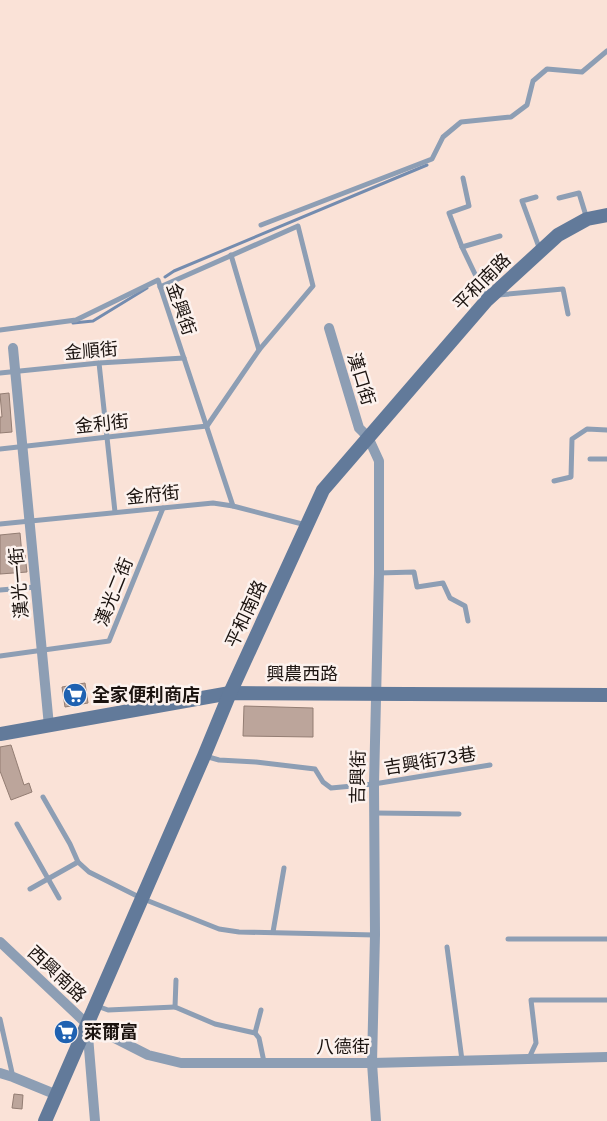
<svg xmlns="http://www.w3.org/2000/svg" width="607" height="1121" font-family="Inter,'Noto Sans TC',sans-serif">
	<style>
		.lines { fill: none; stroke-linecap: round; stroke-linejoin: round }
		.stream { stroke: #748caf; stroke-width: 3 }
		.building { fill: #bca59b; stroke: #937d73 }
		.service { stroke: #8d9eb4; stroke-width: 5 }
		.minor { stroke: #8d9eb4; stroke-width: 10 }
		.secondary { stroke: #627a9a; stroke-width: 14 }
		.labels { text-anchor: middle; stroke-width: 5; stroke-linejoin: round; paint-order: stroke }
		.street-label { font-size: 18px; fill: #1b130f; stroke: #fcf2ee }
		.poi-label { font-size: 18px; font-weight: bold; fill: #1b130f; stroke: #fcf2ee; text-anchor: start }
	</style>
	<rect width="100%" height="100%" fill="#fae2d7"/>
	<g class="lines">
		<!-- stream -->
		<g class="stream">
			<polyline points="165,277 174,271 427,165"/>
			<polyline points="73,323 93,321 147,288"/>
		</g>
	</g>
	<!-- building -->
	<g class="building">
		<polygon points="9,393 12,432 0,433 0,417 2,417 0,394"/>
		<polygon points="20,533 22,555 25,555 27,572 0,574 0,535"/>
		<polygon points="85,683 88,703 65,707 62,687"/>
		<polygon points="244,706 313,708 313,737 243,736"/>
		<polygon points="11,745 24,785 29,783 32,792 11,800 0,771 0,747"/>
		<polygon points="14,1094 23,1095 22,1109 12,1108"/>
	</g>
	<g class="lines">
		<!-- service -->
		<g class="service">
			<polyline points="463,178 469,206 449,213 462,247 487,299"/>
			<polyline points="536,197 522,201 540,250"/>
			<polyline points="559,198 579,193 587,219"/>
			<polyline points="261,225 432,159 443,137 461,122 511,117 527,105 533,81 547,69 582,72 607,51"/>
			<polyline points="462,247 500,236"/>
			<polyline points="231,255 259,350"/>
			<polyline points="498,295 563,289 568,314"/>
			<polyline points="0,330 76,320 158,280 233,506"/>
			<polyline points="99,363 115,512"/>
			<polyline points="0,373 99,363 184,358"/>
			<polyline points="0,449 207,426 259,350 313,286 298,226 160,287"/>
			<polyline points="590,459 607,459"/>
			<polyline points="554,481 571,477 572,439 587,429 607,430"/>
			<polyline points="0,524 213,503 233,506 306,525"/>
			<polyline points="379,573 414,572 417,587 443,583 450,598 465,606 468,621"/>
			<polyline points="0,590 36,587"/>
			<polyline points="0,656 109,641 163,508"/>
			<polyline points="205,756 219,760 256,762 315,769 323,782 331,788 374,784 490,765"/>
			<polyline points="43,797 70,844 78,862 89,872 141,898 219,929 239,932 375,935"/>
			<polyline points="375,813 459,814"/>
			<polyline points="17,824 59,898"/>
			<polyline points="30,889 78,862"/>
			<polyline points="273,932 284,868"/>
			<polyline points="508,939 607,939"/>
			<polyline points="447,947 462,1060"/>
			<polyline points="176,980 175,1007 215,1024 255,1033 259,1038 264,1062"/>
			<polyline points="97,1006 108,1010 175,1007"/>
			<polyline points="0,1019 13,1077"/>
			<polyline points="255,1033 261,1010"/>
			<polyline points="529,1058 536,1043 531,1000 607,1000"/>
		</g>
		<!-- minor -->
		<g class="minor">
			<polyline points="329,328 359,428 368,437 379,461 379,573 374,784 375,935 372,1063 376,1121"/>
			<polyline points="13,348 49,726"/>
			<polyline points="0,942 87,1024 95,1121"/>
			<polyline points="87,1024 148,1055 181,1063 372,1063 607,1057"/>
			<polyline points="0,1073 13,1077 57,1095"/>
		</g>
		<!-- secondary -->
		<g class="secondary">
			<polyline points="0,734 230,693 607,695"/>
			<polyline points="45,1121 204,756 230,693 323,490 487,300 558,235 587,219 607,215"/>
		</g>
	</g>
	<!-- icons -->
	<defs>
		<g id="supermarket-disc" transform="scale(1.25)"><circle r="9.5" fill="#1f61b1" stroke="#fcf2ee"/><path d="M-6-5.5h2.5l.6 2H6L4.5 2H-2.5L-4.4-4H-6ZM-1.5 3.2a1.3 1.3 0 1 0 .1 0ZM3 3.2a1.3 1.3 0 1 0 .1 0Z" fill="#fff"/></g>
	</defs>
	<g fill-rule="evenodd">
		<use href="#supermarket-disc" x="75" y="695"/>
		<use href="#supermarket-disc" x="66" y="1032"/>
	</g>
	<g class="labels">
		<!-- street labels -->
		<g class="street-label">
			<text transform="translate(482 282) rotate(-45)" y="6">平和南路</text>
			<text transform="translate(181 309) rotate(71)" y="6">金興街</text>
			<text transform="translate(91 351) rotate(-5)" y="6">金順街</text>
			<text transform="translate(361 379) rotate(73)" y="6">漢口街</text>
			<text transform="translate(102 424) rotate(-6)" y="6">金利街</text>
			<text transform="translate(153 495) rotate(-6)" y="6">金府街</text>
			<text transform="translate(19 583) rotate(-95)" y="6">漢光一街</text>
			<text transform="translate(114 592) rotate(-68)" y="6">漢光二街</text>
			<text transform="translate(246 614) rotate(-65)" y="6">平和南路</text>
			<text x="302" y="680">興農西路</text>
			<text transform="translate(430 761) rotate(-9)" y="6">吉興街73巷</text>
			<text transform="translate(358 777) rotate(-89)" y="6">吉興街</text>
			<text transform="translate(57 974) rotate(43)" y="6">西興南路</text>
			<text x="343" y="1053">八德街</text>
		</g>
		<!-- poi labels -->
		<g class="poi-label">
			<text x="92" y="701">全家便利商店</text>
			<text x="84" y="1038">萊爾富</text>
		</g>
	</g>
</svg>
